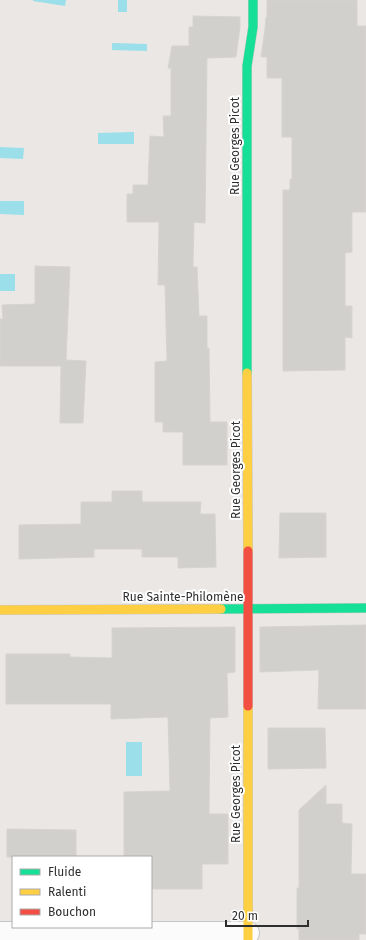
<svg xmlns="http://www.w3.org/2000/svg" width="366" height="940" font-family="'Fira Sans',sans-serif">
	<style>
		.water { fill: #9adfea }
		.building { fill: #d2d0cd; stroke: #d6d3d0 }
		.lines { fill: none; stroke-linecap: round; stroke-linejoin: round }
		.street-casing { stroke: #c7c6c6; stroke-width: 24 }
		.fast-casing { stroke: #c7c6c6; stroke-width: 10 }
		.slow-casing { stroke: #c7c6c6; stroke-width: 10 }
		.jam-casing { stroke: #c7c6c6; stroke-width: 10 }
		.street { stroke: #fcfbfb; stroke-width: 22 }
		.fast { stroke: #16e098; stroke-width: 9 }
		.slow { stroke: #ffcf43; stroke-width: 9 }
		.jam { stroke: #f24e42; stroke-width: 9 }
		.labels { text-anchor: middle; stroke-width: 4; stroke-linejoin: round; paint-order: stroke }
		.street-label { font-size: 12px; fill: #2e2e2e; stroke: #fff }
	</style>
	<rect width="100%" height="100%" fill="#ebe7e4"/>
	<!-- water -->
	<g class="water">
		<polygon points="33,0 66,0 65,6 33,1"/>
		<rect x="118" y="0" width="9" height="12"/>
		<polygon points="112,43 147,44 147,51 112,50"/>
		<polygon points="134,132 134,144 98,144 98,133"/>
		<polygon points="0,147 24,148 23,159 0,158"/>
		<polygon points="0,201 24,201 24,215 0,214"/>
		<rect x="0" y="274" width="15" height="17"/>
		<rect x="126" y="742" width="16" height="34"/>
	</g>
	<!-- building -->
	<g class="building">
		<polygon points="267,0 357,0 357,26 366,26 366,212 352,212 352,252 345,253 345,306 352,306 352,338 345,337 345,370 283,371 283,190 290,190 290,179 292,179 292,137 282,137 282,78 267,78 267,57 261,57 265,29 266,17 267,17"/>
		<polygon points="193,16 240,17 240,26 236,57 207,58 205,223 194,222 193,267 197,267 199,316 207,316 207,348 209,348 210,422 227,422 227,465 183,465 183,432 163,432 163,422 155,422 155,362 167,361 165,285 158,285 159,222 127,222 127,194 133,194 133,185 148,185 150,136 164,137 163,116 171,116 171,68 168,68 172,46 189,46 189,27 193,27"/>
		<polygon points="35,266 70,267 66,360 86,361 83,423 60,423 61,366 0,366 0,319 3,319 2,305 35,304"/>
		<polygon points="112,491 142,491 142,502 201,502 200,514 215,514 216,567 178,568 178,557 142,557 142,549 94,549 94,557 19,559 19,525 81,524 81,502 112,502"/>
		<polygon points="280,513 326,513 326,557 279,558"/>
		<polygon points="366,625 366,709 318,709 319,670 260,672 260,627"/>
		<polygon points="235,627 235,672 227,673 228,717 210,718 209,814 228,814 228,864 202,864 202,889 151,889 151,857 124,857 124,792 170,791 168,717 111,719 111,704 6,704 6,654 70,654 70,657 112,658 112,628"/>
		<polygon points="268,728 325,728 326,768 268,769"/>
		<polygon points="326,785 326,804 342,804 342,823 352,824 351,874 366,874 366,934 359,934 359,940 299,940 299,929 297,929 297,888 299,888 299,810"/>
		<polygon points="7,829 76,830 76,857 7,857"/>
	</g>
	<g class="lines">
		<!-- street casing -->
		<g class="street-casing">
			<polyline id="street" points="0,933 248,933"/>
		</g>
		<!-- fast casing -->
		<g class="fast-casing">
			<g id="fast">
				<polyline points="247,373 247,66 253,27 253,0"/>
				<polyline points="221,609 366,608"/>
			</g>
		</g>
		<!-- slow casing -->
		<g class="slow-casing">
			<g id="slow">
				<polyline points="247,373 248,551"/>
				<polyline points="0,610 221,609"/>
				<polyline points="248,706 248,940"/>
			</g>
		</g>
		<!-- jam casing -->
		<g class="jam-casing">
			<polyline id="jam" points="248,551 248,706"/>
		</g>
		<!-- street -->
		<use href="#street" class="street"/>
		<!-- fast -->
		<use href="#fast" class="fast"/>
		<!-- slow -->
		<use href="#slow" class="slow"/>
		<!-- jam -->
		<use href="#jam" class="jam"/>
	</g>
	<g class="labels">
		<!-- street labels -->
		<g class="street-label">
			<text transform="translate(235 146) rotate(-90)" y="4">Rue Georges Picot</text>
			<text transform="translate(236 470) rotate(-90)" y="4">Rue Georges Picot</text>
			<text x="183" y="601">Rue Sainte-Philomène</text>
			<text transform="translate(236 794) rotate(-90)" y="4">Rue Georges Picot</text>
		</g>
	</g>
	<!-- legend -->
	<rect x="12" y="856" width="140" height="72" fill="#ffffff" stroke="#ababab"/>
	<rect x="20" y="869" width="20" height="6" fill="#16e098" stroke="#ababab"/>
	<text x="48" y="876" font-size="12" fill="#2e2e2e">Fluide</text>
	<rect x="20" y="889" width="20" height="6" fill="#ffcf43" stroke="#ababab"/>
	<text x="48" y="896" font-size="12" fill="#2e2e2e">Ralenti</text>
	<rect x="20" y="909" width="20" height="6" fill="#f24e42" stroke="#ababab"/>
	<text x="48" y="916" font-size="12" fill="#2e2e2e">Bouchon</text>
	<!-- scale -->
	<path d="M226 920v6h82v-6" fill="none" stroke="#2e2e2e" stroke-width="2"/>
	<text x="232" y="920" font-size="12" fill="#2e2e2e" stroke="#ffffff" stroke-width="3" paint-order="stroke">20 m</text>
</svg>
